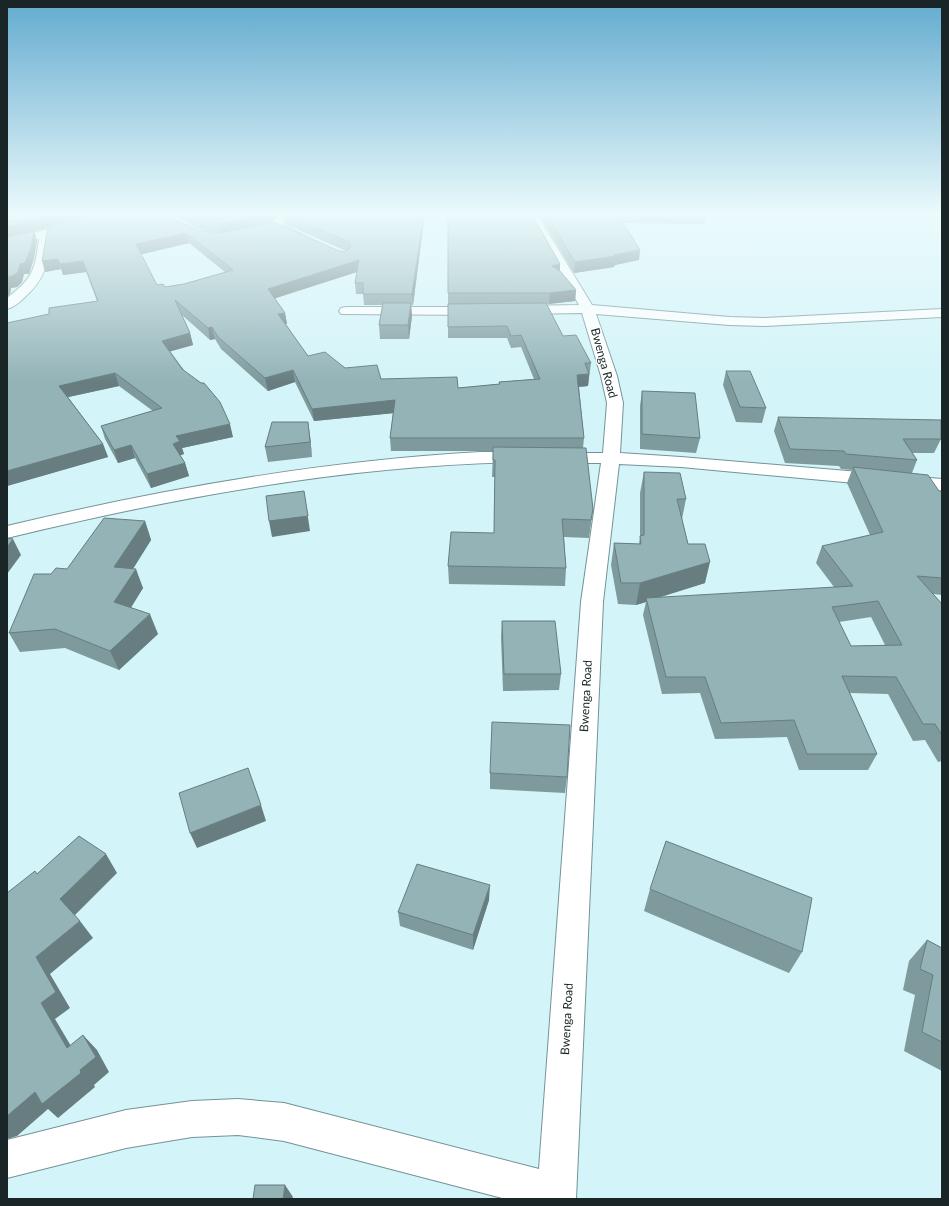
<svg xmlns="http://www.w3.org/2000/svg" width="949" height="1206" font-family="Lato,sans-serif">
	<style>
		.lines { fill: none; stroke-linecap: round; stroke-linejoin: round }
		.street-casing { stroke: #749397; stroke-width: 2 }
		.street { fill: #fff; fill-rule: evenodd }
		.wall { fill: #7e9a9d; fill-rule: evenodd }
		.shaded-wall { fill: #677d80 }
		.building { fill: #93b3b7; stroke: #677d80; fill-rule: evenodd }
		.labels { text-anchor: middle; stroke-width: 3; stroke-linejoin: round; paint-order: stroke }
		.street-label { font-size: 12px; fill: #192527; stroke: #fff }
	</style>
	<rect width="100%" height="100%" fill="#d3f4f8"/>
	<g class="lines">
		<!-- street casing -->
		<g class="street-casing">
			<g id="street">
				<path d="M108,213H127L50,236C48,263 46,278 25,297C20,302 14,307 7,309V298C33,278 35,270 39,239L7,247V240Z"/>
				<polygon points="279,213 291,213 285,219 283,225 305,236 307,238 305,240 297,240 273,228 271,226"/>
				<polygon points="525,213 536,213 592,305 729,317 765,318 942,309 942,317 765,326 729,325 596,314 617,376 623,403 620,453 681,457 942,479 942,491 681,467 619,464 603,602 576,1199 506,1199 284,1141 238,1135 192,1137 126,1148 7,1178 7,1140 126,1110 192,1101 238,1099 284,1103 539,1169 581,602 601,463 558,463 552,462 549,458 552,454 558,453 603,453 607,403 601,376 582,313 520,314 515,313 513,310 515,307 520,306 579,305"/>
				<polygon points="346,307 478,307 483,308 485,311 483,314 478,315 341,314 339,311 341,308"/>
				<path d="M480,452H523L529,453L532,457L529,461L523,462C349,465 176,497 7,538V526C162,489 320,461 480,452Z"/>
			</g>
		</g>
		<!-- street -->
		<use href="#street" class="street"/>
	</g>
	<!-- wall -->
	<g class="wall">
		<path d="M43,213H165L175,220L198,230L214,233L194,227L173,213H277L271,222L339,251L345,252L346,251L285,224L284,214L425,213L413,305H411L412,316L409,339H380L379,325L383,305H364L363,294H356L355,283L357,272L275,298L285,313L287,324H286L308,356L381,379L458,388L499,384V382L534,379L521,347L511,348L507,338H448V293L560,271L576,290L575,301L546,304L563,336L591,363L588,386L579,387L584,438L583,448L593,509L589,538L564,537L566,568L565,586L449,584L448,566L494,533L495,477H492L493,451H391L390,438L393,413L314,421L295,382L268,391L221,349L215,339L210,340L182,315L190,333L193,345L170,351L233,437L182,448L184,454L180,455L185,463L189,476L151,488L135,458L118,463L105,439L101,426L153,411L119,386L68,397L103,444L108,457L7,486L49,314L97,301L86,272L63,275L61,269L45,272L48,228L34,231L37,241L34,258L29,274H24L22,282L17,287L11,288L10,294L7,222L45,215ZM189,243L225,272L184,284L165,287L157,285L141,254Z"/>
		<polygon points="538,213 707,213 707,214 705,224 623,223 639,260 615,265 614,267 574,273"/>
		<polygon points="726,371 766,408 762,423 736,422 723,385"/>
		<polygon points="642,391 700,438 696,453 640,449 640,406"/>
		<path d="M778,417L941,439L934,453H912L917,460L912,473L939,491H942V595L933,594L942,604V761L938,762L925,740L913,741L888,694L850,693L877,754L868,770H799L787,737L715,739L700,693L662,694L643,615L646,602L636,605L618,604L611,565L614,543L639,544L640,536V493L644,472L686,499L682,519L688,544L705,583L658,598L834,587L816,563L822,546L870,535L847,483L852,470L841,469L839,466L785,463L774,431ZM871,617L885,645L851,646L839,622Z"/>
		<polygon points="310,436 312,457 268,462 265,447"/>
		<polygon points="145,521 151,540 133,569 143,588 131,608 158,634 119,670 65,648 20,652 9,633 51,574 67,569"/>
		<polygon points="502,621 561,674 559,690 503,691 501,637"/>
		<polygon points="490,773 567,777 565,793 490,789"/>
		<polygon points="650,889 802,952 789,973 644,911"/>
		<polygon points="489,900 473,950 400,926 398,912"/>
		<polygon points="927,940 942,948 942,1071 904,1051 915,995 903,990 909,961"/>
	</g>
	<!-- shaded-wall -->
	<g class="shaded-wall">
		<polygon points="60,213 100,213 34,231 37,241 34,258 29,274 24,274 22,282 17,287 11,288 10,294 7,297 7,227"/>
		<polygon points="267,213 277,213 271,223 221,234 219,224"/>
		<polygon points="424,213 425,213 413,305 412,294"/>
		<polygon points="186,233 189,243 139,255 136,244"/>
		<polygon points="640,250 639,260 615,265 614,267 574,273 575,262"/>
		<polygon points="58,259 61,269 45,272 42,261"/>
		<polygon points="359,260 360,271 270,300 268,289"/>
		<polygon points="83,261 86,272 63,275 60,264"/>
		<polygon points="560,264 560,275 552,266"/>
		<polygon points="576,290 575,301 549,304 550,293"/>
		<polygon points="411,303 412,316 409,339 408,325"/>
		<polygon points="285,313 287,324 280,325 278,314"/>
		<polygon points="212,327 215,339 210,340 208,328"/>
		<polygon points="190,333 193,345 165,353 162,341"/>
		<polygon points="293,370 295,382 268,391 265,378"/>
		<polygon points="115,373 119,386 64,398 59,386"/>
		<polygon points="589,374 588,386 576,387 577,375"/>
		<polygon points="395,400 395,413 314,421 312,409"/>
		<polygon points="308,422 310,436 312,457 310,442"/>
		<polygon points="230,424 233,437 182,448 184,454 176,457 173,444 176,436"/>
		<polygon points="103,444 108,457 7,486 7,471"/>
		<polygon points="131,445 135,458 118,463 114,450"/>
		<polygon points="185,463 189,476 151,488 147,474"/>
		<polygon points="304,491 310,531 272,537 269,521"/>
		<polygon points="145,521 151,540 122,586 114,567"/>
		<polygon points="13,539 21,555 7,574 7,547"/>
		<polygon points="710,562 705,583 647,601 646,598 646,602 636,605 640,583"/>
		<polygon points="136,569 143,588 122,621 114,602"/>
		<polygon points="150,614 158,634 119,670 110,651"/>
		<polygon points="261,805 266,821 197,848 190,833"/>
		<polygon points="106,854 117,873 73,917 60,899"/>
		<polygon points="490,885 489,900 473,950 473,935"/>
		<polygon points="80,921 93,938 50,974 70,1008 55,1019 81,1063 67,1048 41,1003 36,957"/>
		<polygon points="83,1035 97,1050 109,1072 94,1085 95,1087 58,1118 48,1109 17,1136 7,1139 7,1116 35,1092 80,1070"/>
		<polygon points="285,1185 293,1197 292,1199 283,1199"/>
	</g>
	<!-- building -->
	<g class="building">
		<polygon points="51,213 60,213 7,227 7,222 52,214"/>
		<path d="M95,213H165L175,220L198,230L219,233L274,222L339,251L345,252L351,247L349,242L284,214V213H424L412,294H363V283H355L359,260L268,289L285,313L278,314L308,356L325,352L345,368L377,365L381,379L457,377L458,388L500,384L499,382L540,379L521,335L511,336L507,326L448,327V304L546,303L563,336L576,335L591,363H585L589,374L577,375L584,438H390L395,400L312,409L293,370L265,378L218,337L212,327L208,328L175,300L190,333L162,341L182,369L201,383H204L220,402L230,424L176,436L180,441L173,444L185,463L147,474L131,445L114,450L101,426L162,408L115,373L59,386L103,444L7,471V323L49,314V308L98,301L83,261L60,264L58,259L42,261L48,227ZM186,233L233,270L184,284L165,287L163,284L157,285L136,244Z"/>
		<polygon points="186,213 267,213 219,224 191,217"/>
		<polygon points="448,213 531,213 560,264 552,266 560,271 576,290 550,293 448,293"/>
		<polygon points="545,213 617,213 640,250 614,255 616,256 575,262"/>
		<polygon points="654,213 707,213 707,214"/>
		<polygon points="34,231 31,248 25,263 20,264 18,272 13,276 7,277 7,237"/>
		<polygon points="383,303 411,303 408,325 379,325"/>
		<polygon points="726,371 750,371 766,408 740,407"/>
		<polygon points="642,391 695,393 700,438 642,434"/>
		<polygon points="778,417 941,420 941,439 903,439 917,460 846,454 844,451 790,449"/>
		<polygon points="272,422 308,422 310,442 265,447"/>
		<polygon points="493,447 586,448 593,509 591,520 562,519 566,568 448,566 451,532 494,533 495,460 493,460"/>
		<path d="M853,467L928,475L939,491H942V578L917,576L942,604V735L935,724H923L896,677L842,676L877,754H807L794,720L721,723L705,677H666L646,598L853,586L822,546L883,532ZM878,601L902,645L851,646L832,607Z"/>
		<polygon points="644,472 680,473 686,499 677,499 688,544 705,544 710,562 640,583 621,583 614,543 641,544 640,536 644,535"/>
		<polygon points="304,491 308,516 269,521 266,496"/>
		<polygon points="104,518 145,521 114,567 136,569 114,602 150,614 110,651 55,629 9,633 34,574 51,574 56,568 67,569"/>
		<polygon points="7,538 13,539 7,547"/>
		<polygon points="502,621 555,621 561,674 504,674"/>
		<polygon points="492,722 570,725 567,777 490,773"/>
		<polygon points="248,768 261,805 190,833 179,793"/>
		<polygon points="79,836 106,854 60,899 80,921 36,957 56,992 41,1003 67,1048 83,1035 96,1057 80,1070 81,1073 42,1104 35,1092 7,1116 7,893 35,871 37,874"/>
		<polygon points="666,841 812,898 802,952 650,889"/>
		<polygon points="417,864 490,885 473,935 398,912"/>
		<polygon points="927,940 942,948 942,1042 922,1032 933,975 920,969"/>
		<polygon points="255,1185 285,1185 283,1199 253,1199"/>
	</g>
	<!-- sky -->
	<linearGradient id="sky" x2="0" y2="1"><stop stop-color="#63abcf"/><stop offset="0.56" stop-color="#ebfafc"/><stop offset="1" stop-color="#ebfafc" stop-opacity="0"/></linearGradient>
	<rect width="949" height="382" fill="url(#sky)"/>
	<g class="labels">
		<!-- street labels -->
		<g class="street-label">
			<text transform="translate(604 363) rotate(75)" y="4">Bwenga Road</text>
			<text transform="translate(586 696) rotate(-87)" y="4">Bwenga Road</text>
			<text transform="translate(567 1019) rotate(-87)" y="4">Bwenga Road</text>
		</g>
	</g>
	<!-- border -->
	<rect width="949" height="1206" fill="none" stroke="#192527" stroke-width="16"/>
</svg>
